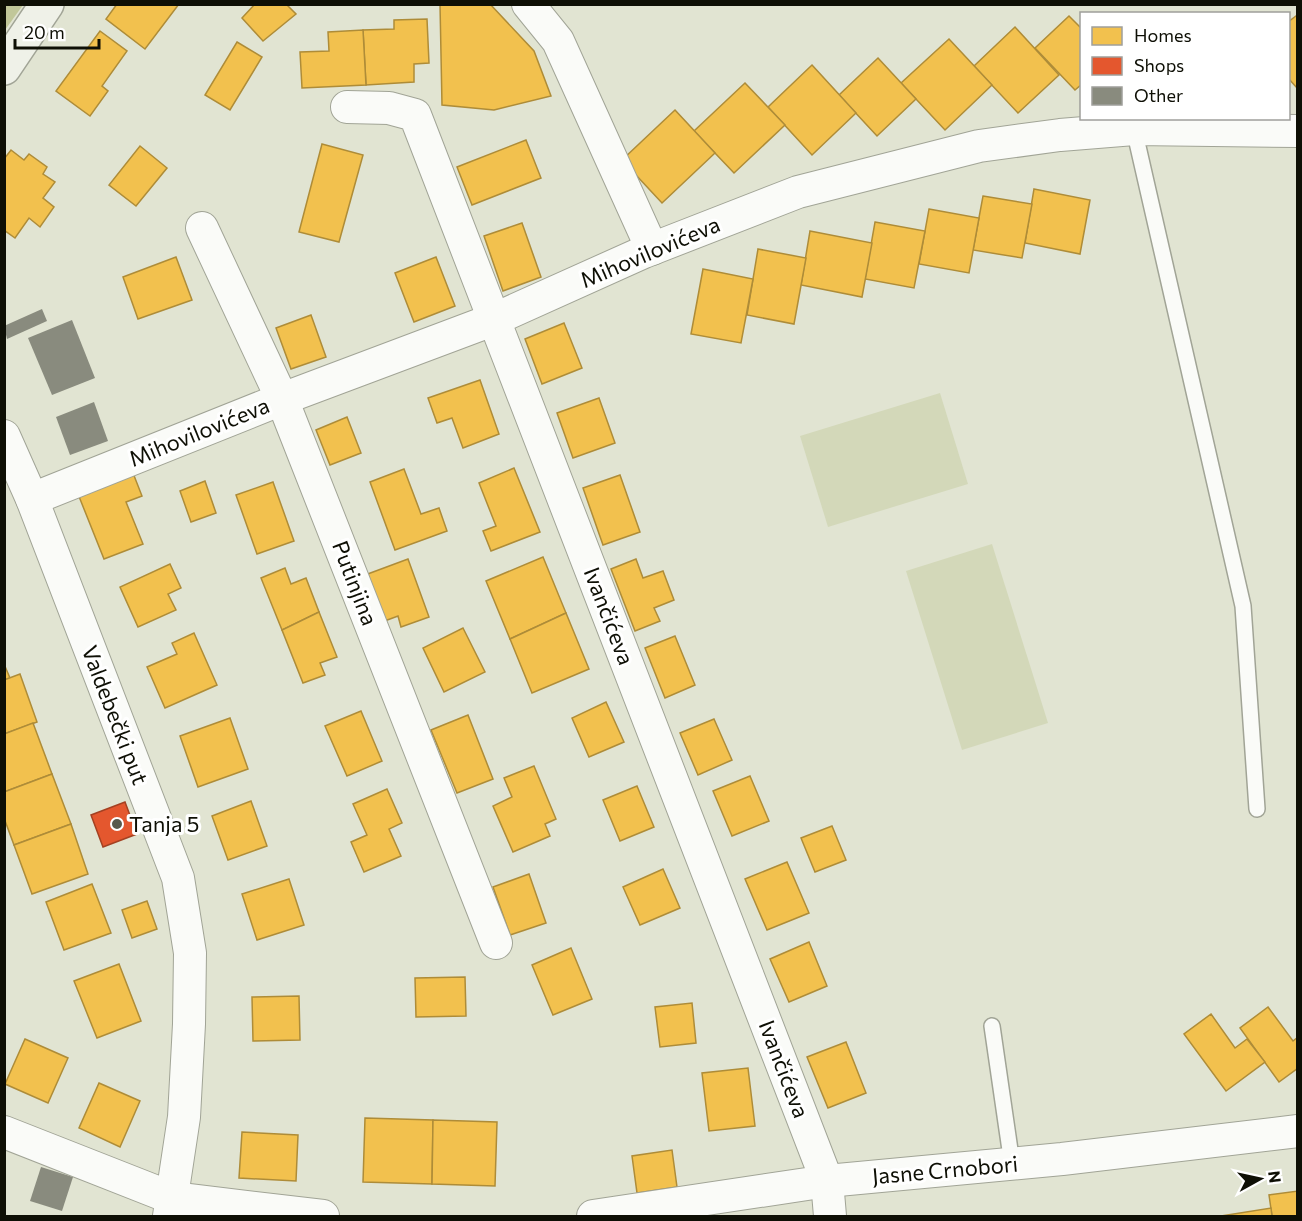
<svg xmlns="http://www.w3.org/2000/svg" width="1302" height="1221" font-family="Commissioner,sans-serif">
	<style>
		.green { fill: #d3d8b9 }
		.forest { fill: #c1c799 }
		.homes { fill: #f2c14e; stroke: #ae8c38; stroke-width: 1.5 }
		.shops { fill: #e4572e; stroke: #a44122; stroke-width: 1.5 }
		.building { fill: #898b7e }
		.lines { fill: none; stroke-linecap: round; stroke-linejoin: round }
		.lane-casing { stroke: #a1a496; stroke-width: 18 }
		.street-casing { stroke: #a1a496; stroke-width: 34 }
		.secondary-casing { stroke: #a1a496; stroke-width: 36 }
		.lane { stroke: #fafbf8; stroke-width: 15 }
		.street { stroke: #fafbf8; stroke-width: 32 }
		.secondary { stroke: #eff1e8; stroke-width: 33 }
		.poi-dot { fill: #585a4d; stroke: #fff; stroke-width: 2 }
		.labels { text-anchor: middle; stroke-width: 6; stroke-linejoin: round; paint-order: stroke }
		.street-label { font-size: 22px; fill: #0e0f05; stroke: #fff }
		.poi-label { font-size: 22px; fill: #0e0f05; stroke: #fff; text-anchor: start }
	</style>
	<rect width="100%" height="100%" fill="#e1e4d2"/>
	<!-- green -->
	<g class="green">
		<polygon points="940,393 968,484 828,527 800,436"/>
		<polygon points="992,544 1048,723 962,750 906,571"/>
	</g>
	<!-- forest -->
	<polygon class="forest" points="5,4 23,5 5,30 4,5"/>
	<!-- homes -->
	<g class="homes">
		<polygon points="117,4 179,4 145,49 106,19"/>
		<polygon points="255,4 286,4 296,14 263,41 242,18"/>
		<polygon points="440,4 490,4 534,51 551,96 494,110 442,105"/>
		<polygon points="1069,16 1082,29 1082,84 1075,90 1035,48"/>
		<polygon points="1296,16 1298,18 1298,89 1288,78 1288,22"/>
		<polygon points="427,19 429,63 414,64 414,82 366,85 363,30 394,29 394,20"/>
		<polygon points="1015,27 1059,75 1018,113 974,66"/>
		<polygon points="363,30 366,85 302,88 300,52 329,51 328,32"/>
		<polygon points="100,31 127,51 102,86 108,91 90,116 56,91"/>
		<polygon points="949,39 992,85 945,130 901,83"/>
		<polygon points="237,42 262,57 230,110 205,95"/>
		<polygon points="878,58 916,99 877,136 839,95"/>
		<polygon points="812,65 856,113 812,155 768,107"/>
		<polygon points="745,83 785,125 734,173 694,131"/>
		<polygon points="675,110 715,153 662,203 622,160"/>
		<polygon points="526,140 541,178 472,205 457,167"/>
		<polygon points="322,144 363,155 339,242 299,232"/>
		<polygon points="140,146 167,168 136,206 109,185"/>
		<polygon points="11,150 24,160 29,154 47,167 43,174 55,182 43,198 54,207 40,227 29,218 15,238 4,230 4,159"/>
		<polygon points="1034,189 1090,200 1080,254 1025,243"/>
		<polygon points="983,196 1032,204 1022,258 973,250"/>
		<polygon points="929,209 979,218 969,273 919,264"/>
		<polygon points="875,222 925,231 914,288 865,279"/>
		<polygon points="522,223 541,277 503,291 484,236"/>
		<polygon points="810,231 872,243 862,297 801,285"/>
		<polygon points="758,249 806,258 794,324 747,315"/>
		<polygon points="176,257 192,300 138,319 123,277"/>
		<polygon points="436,257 455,306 414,322 395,273"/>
		<polygon points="703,269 753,279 741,343 691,334"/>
		<polygon points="311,315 326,357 291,369 276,328"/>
		<polygon points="564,323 582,368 542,384 525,339"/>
		<polygon points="480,380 499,434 463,448 452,418 437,423 428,398"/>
		<polygon points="599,398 615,443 573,458 557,413"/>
		<polygon points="347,417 361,453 330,465 316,430"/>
		<polygon points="514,468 540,532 491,551 483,531 496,526 479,483"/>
		<polygon points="404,469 421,514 439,508 447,531 395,550 370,482"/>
		<polygon points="133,473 142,496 126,502 143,544 104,559 78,494"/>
		<polygon points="620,475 640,532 603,545 583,488"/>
		<polygon points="205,481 216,513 191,522 180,491"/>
		<polygon points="273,482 294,541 257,554 236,495"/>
		<polygon points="543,557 566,613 510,639 486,581"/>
		<polygon points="408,559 429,617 401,627 398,616 382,622 365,575"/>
		<polygon points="636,559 643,578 663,571 674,600 654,608 660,621 635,631 611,569"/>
		<polygon points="170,564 181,588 168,594 176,610 138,627 120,587"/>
		<polygon points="285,568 291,584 306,578 319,612 282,630 261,578"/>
		<polygon points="319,612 337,657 320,663 325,675 303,683 282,630"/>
		<polygon points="566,613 589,669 532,693 510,639"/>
		<polygon points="463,628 485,672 444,692 423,648"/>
		<polygon points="194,633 217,685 165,708 147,667 177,654 172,643"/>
		<polygon points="675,636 695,685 665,698 645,648"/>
		<polygon points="4,664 10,678 4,680"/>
		<polygon points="20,674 37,722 4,734 4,680"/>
		<polygon points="606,702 624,742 589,757 572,718"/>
		<polygon points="361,711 382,761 347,776 325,726"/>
		<polygon points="468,715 493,779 457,793 431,730"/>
		<polygon points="230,718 248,769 198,787 180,736"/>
		<polygon points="714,719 732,760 698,775 680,733"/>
		<polygon points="33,723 52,774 4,792 4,734"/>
		<polygon points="534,766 556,819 545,824 550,836 513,852 493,806 512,797 504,778"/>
		<polygon points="52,774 71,824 14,845 4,818 4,792"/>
		<polygon points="750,776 769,821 732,836 713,791"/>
		<polygon points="637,786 654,827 620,841 603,800"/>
		<polygon points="387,789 402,823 389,829 401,856 364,872 351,842 367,835 353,804"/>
		<polygon points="251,801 267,846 228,860 212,816"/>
		<polygon points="71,824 88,874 32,894 14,845"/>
		<polygon points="832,826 846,860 815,872 801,838"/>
		<polygon points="787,862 809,913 767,930 745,879"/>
		<polygon points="663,869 680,908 640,925 623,887"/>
		<polygon points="529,874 546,923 510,935 493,887"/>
		<polygon points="289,879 304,925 257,940 242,894"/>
		<polygon points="92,884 111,933 64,950 46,902"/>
		<polygon points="147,901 157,929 132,938 122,910"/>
		<polygon points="809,942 827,986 789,1002 770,959"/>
		<polygon points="571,948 592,999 553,1015 532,965"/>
		<polygon points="119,964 141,1021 97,1038 74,981"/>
		<polygon points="465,977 466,1016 416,1017 415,978"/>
		<polygon points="299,996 300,1040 253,1041 252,997"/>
		<polygon points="692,1003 696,1043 660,1047 655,1007"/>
		<polygon points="1268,1007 1293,1041 1298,1037 1298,1068 1279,1082 1240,1028"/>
		<polygon points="1211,1014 1235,1048 1247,1039 1265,1062 1226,1091 1184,1034"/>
		<polygon points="25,1039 68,1058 48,1103 5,1084"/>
		<polygon points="846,1042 866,1093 828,1108 807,1057"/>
		<polygon points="748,1068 755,1126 709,1131 702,1073"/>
		<polygon points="99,1083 140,1101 120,1147 79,1128"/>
		<polygon points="365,1118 433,1120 432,1184 363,1182"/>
		<polygon points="433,1120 497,1122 495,1186 432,1184"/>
		<polygon points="242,1132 298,1135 296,1181 239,1178"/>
		<polygon points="672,1150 677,1187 637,1193 632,1156"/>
		<polygon points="1298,1191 1298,1216 1272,1216 1269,1195"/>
		<polygon points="1271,1208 1272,1216 1221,1216"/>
	</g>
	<!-- shops -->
	<polygon class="shops" points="125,802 137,834 103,847 91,815"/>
	<!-- building -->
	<g class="building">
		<polygon points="42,309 47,321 7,339 4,326"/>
		<polygon points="72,320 95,378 52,395 28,338"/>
		<polygon points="94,402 108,441 70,455 56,417"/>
		<polygon points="41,1167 73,1177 62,1211 30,1201"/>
	</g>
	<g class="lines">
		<!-- lane casing -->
		<g class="lane-casing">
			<g id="lane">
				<polyline points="1134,129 1243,606 1257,809"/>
				<polyline points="992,1026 1012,1164"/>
			</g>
		</g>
		<!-- street casing -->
		<g class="street-casing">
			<g id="street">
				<polyline points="528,4 558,41 652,249"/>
				<polyline points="347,107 389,108 415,115 827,1181 830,1216"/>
				<polyline points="202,228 282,399 496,943"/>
				<polyline points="4,436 32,499 178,878 190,953 189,1024 184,1117 169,1216"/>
				<polyline points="32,499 282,399 495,319 644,252 798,192 979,146 1060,135 1134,129 1298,131"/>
				<polyline points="4,1132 172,1198 323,1216"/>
				<polyline points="593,1216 827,1181 1062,1159 1298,1131"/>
			</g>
		</g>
		<!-- secondary casing -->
		<g class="secondary-casing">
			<polyline id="secondary" points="4,68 47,4"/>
		</g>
		<!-- lane -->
		<use href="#lane" class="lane"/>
		<!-- street -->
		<use href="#street" class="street"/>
		<!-- secondary -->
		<use href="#secondary" class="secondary"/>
	</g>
	<!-- markers -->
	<circle class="poi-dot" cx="117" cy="824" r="6"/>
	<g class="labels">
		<!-- street labels -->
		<g class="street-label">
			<text transform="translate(650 252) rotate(-23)" y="8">Mihovilovićeva</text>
			<text transform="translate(199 432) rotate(-22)" y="8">Mihovilovićeva</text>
			<text transform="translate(355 583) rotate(69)" y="8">Putinjina</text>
			<text transform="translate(609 616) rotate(69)" y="8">Ivančićeva</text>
			<text transform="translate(115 715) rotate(69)" y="8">Valdebečki put</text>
			<text transform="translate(784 1069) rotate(69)" y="8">Ivančićeva</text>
			<text transform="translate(945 1170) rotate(-5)" y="8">Jasne Crnobori</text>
		</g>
		<!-- poi labels -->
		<g class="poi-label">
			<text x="129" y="832">Tanja 5</text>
		</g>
	</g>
	<!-- border -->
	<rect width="1302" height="1221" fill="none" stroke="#0e0f05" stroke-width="12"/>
	<!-- legend -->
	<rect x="1080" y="12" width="210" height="108" fill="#ffffff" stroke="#9f9f9b" stroke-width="1.5"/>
	<rect x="1092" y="27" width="30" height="18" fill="#f2c14e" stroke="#9f9f9b" stroke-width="1.5"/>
	<text x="1134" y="42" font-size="18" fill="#0e0f05">Homes</text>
	<rect x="1092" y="57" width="30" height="18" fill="#e4572e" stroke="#9f9f9b" stroke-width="1.5"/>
	<text x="1134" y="72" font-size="18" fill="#0e0f05">Shops</text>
	<rect x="1092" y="87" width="30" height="18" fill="#898b7e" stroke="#9f9f9b" stroke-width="1.5"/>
	<text x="1134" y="102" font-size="18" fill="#0e0f05">Other</text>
	<!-- north arrow -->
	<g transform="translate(1260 1179) rotate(82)" stroke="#ffffff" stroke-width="4.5" paint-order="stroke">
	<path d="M0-4.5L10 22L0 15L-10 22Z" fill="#0e0f05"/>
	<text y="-9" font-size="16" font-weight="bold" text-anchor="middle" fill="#0e0f05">N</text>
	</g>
	<!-- scale -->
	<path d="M15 39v9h84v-9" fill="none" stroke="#0e0f05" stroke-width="3"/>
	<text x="24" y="39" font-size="18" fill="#0e0f05" stroke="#ffffff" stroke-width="4.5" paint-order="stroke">20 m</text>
</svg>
